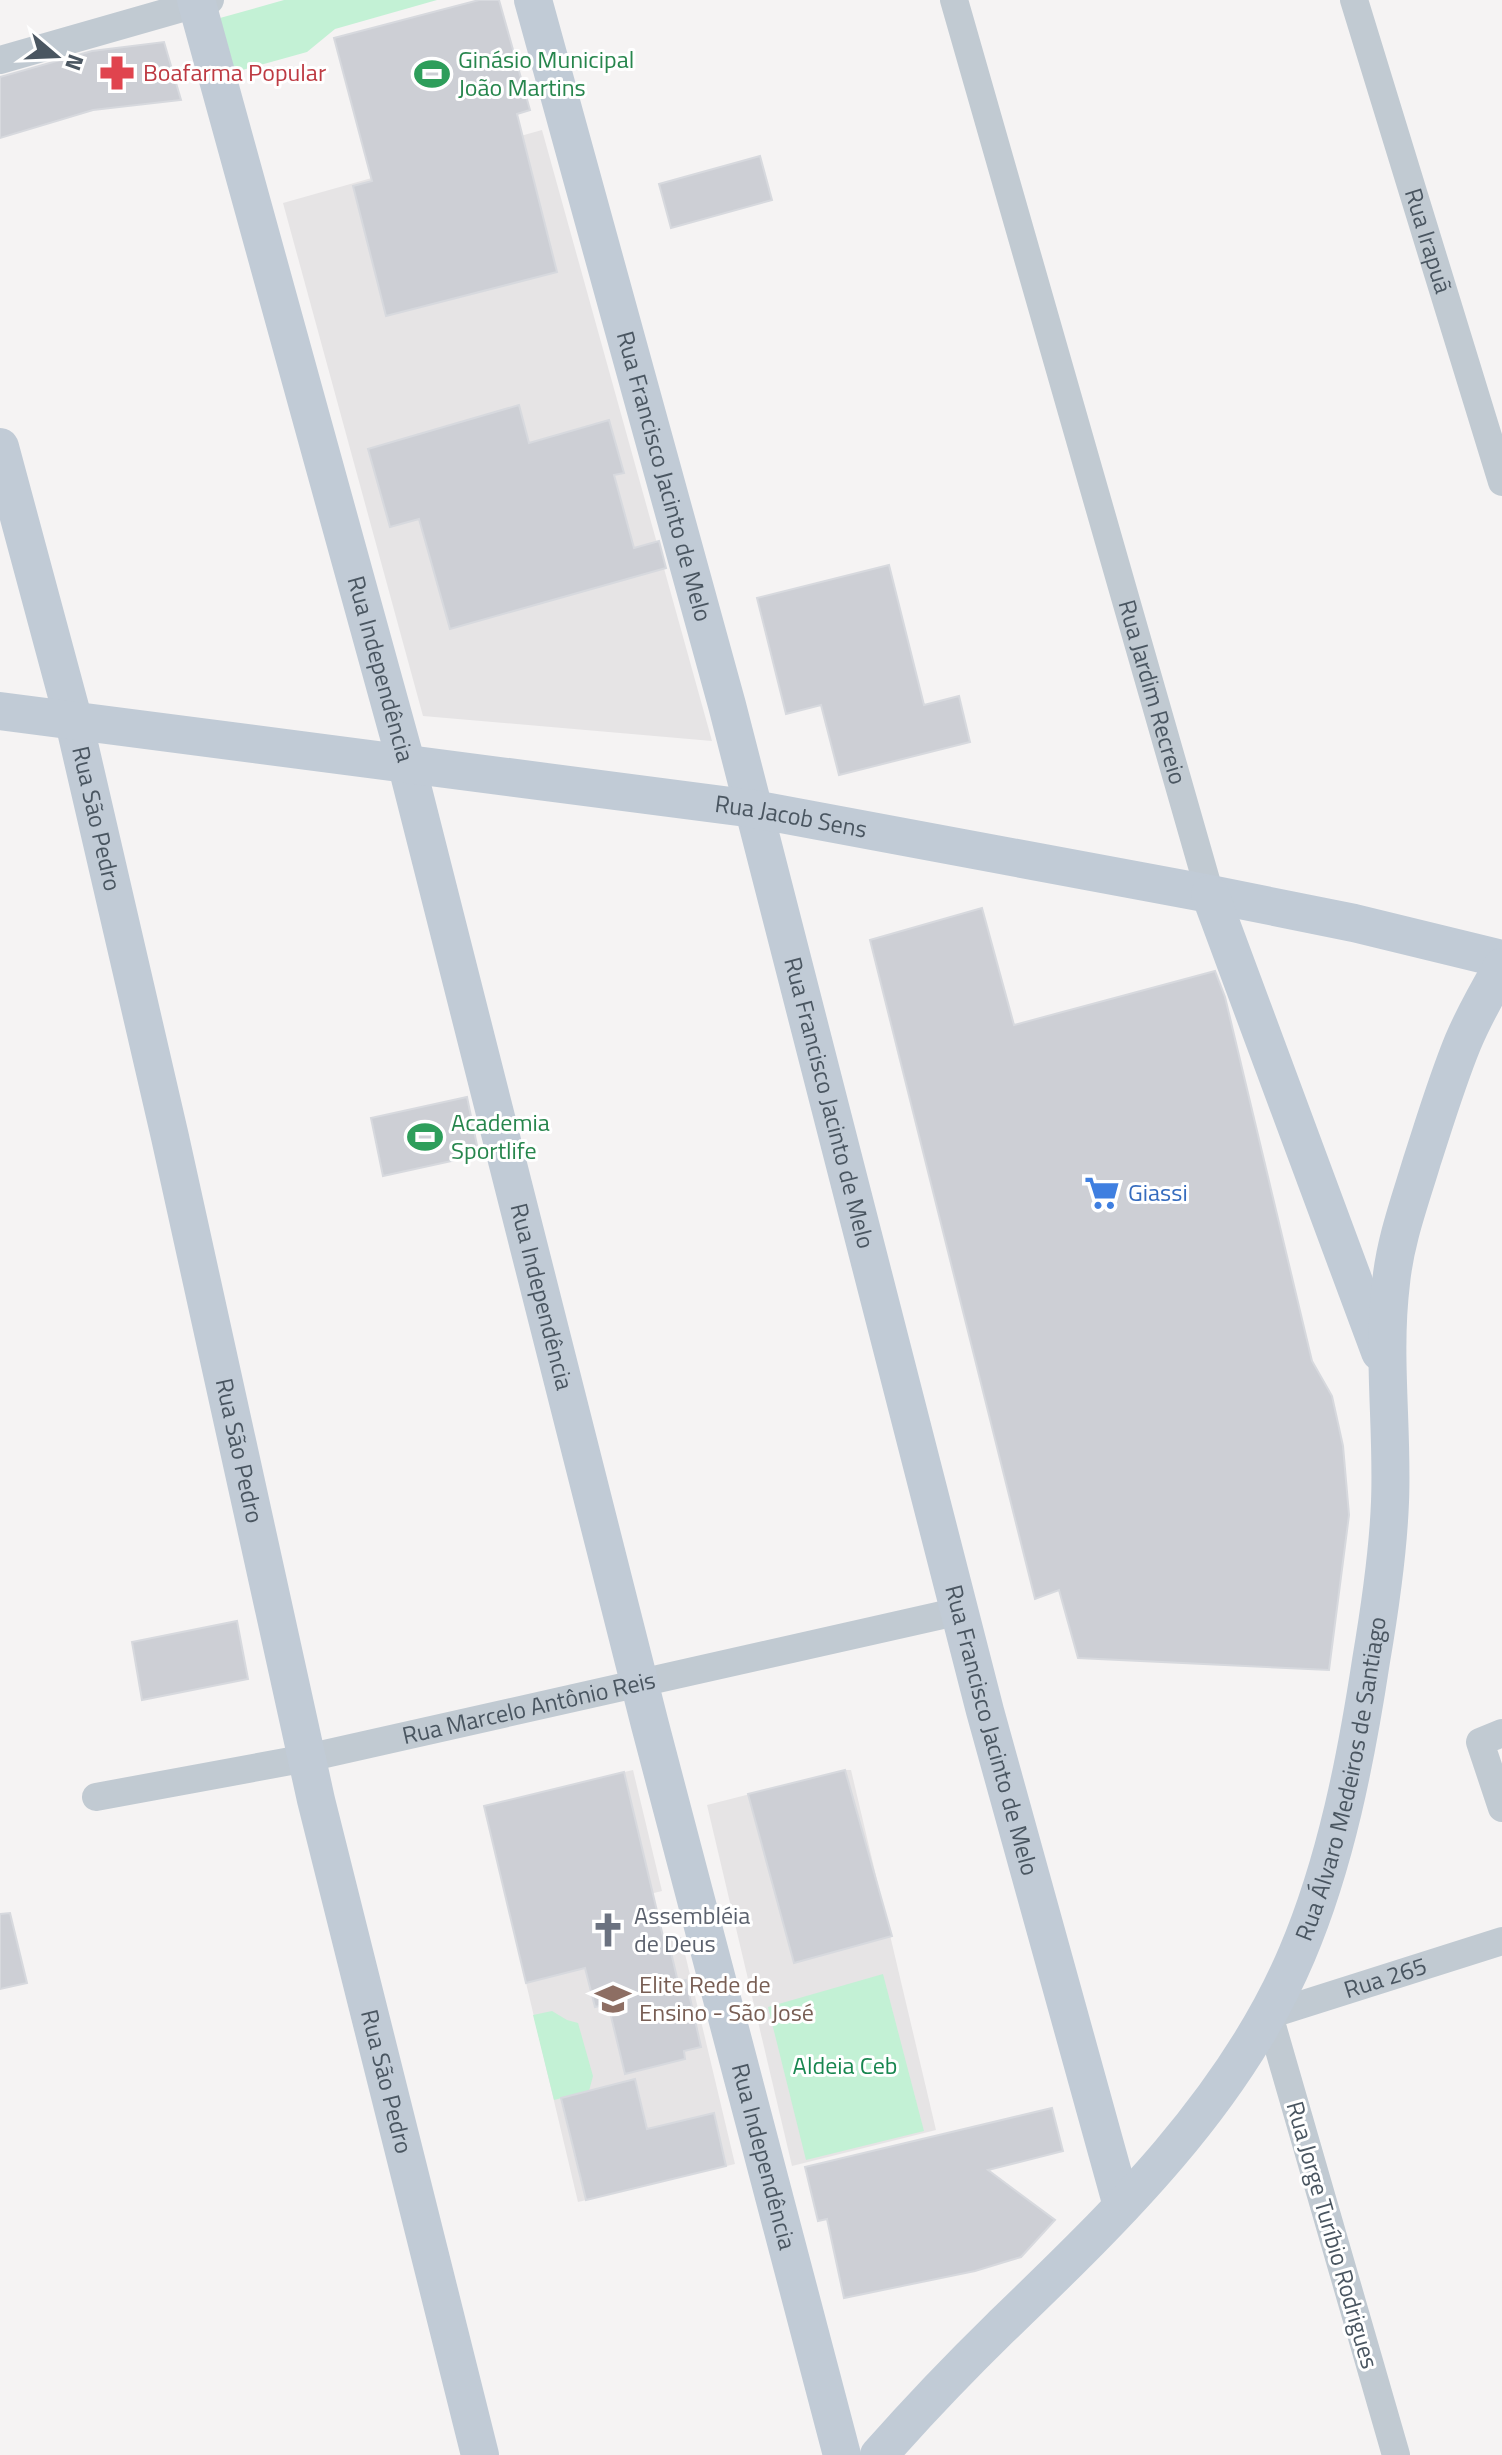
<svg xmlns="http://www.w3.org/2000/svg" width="1502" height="2455" font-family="'Titillium Web',sans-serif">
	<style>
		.education { fill: #e6e4e5 }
		.green { fill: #c3f1d5 }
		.building { fill: #cdcfd5; stroke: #d7d9de; stroke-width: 2 }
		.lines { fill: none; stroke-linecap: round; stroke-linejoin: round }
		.street { stroke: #c1cad2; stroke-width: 28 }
		.secondary { stroke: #c1cbd6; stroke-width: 38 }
		.labels { text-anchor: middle; stroke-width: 6; stroke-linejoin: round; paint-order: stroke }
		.leisure-label { font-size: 24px; fill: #27864d; stroke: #fff; text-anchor: start }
		.health-label { font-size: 24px; fill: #be3a42; stroke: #fff; text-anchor: start }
		.street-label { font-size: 24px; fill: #4a5661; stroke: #fff }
		.shop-label { font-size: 24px; fill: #366cbe; stroke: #fff; text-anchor: start }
		.worship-label { font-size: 24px; fill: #5b616d; stroke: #fff; text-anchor: start }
		.education-label { font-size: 24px; fill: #785e54; stroke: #fff; text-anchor: start }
		.park-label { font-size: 24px; fill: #17864f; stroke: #fff }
	</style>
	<rect width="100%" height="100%" fill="#f5f3f3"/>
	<!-- education -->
	<g class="education">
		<polygon points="542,130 712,741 423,716 283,203"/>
		<polygon points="633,1770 662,1891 552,1918 563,1966 681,1937 735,2164 578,2202 484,1806"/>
		<polygon points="845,1770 851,1770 936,2130 792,2166 707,1805"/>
	</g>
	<!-- green -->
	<g class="green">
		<polygon points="284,0 437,0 335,29 307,52 235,72 220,18"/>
		<polygon points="883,1974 924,2131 806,2160 768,2007"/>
		<polygon points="552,2011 567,2020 578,2023 593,2076 589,2091 554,2100 533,2015"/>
	</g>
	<!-- building -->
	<g class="building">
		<polygon points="479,0 499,0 530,110 517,114 557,272 386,316 353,186 372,181 334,38"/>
		<polygon points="164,42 181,100 93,110 0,138 0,77 92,51"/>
		<polygon points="760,156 772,200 671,228 659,184"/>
		<polygon points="519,405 529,443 609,420 624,473 614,475 634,548 659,541 666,568 450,629 419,519 390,527 368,449"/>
		<polygon points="889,565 924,705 959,696 970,742 839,775 821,705 786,714 757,598"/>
		<polygon points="982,908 1014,1025 1215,971 1225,997 1312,1361 1332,1396 1343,1446 1349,1515 1329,1670 1078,1658 1059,1590 1035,1599 870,940"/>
		<polygon points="467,1097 479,1155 383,1176 371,1118"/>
		<polygon points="237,1621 248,1679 142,1700 132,1642"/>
		<polygon points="845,1770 892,1936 794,1963 748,1794"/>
		<polygon points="624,1772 666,1949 670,1948 678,1982 686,1980 701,2047 684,2051 685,2059 625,2074 608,2004 595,2007 585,1968 526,1983 484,1806"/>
		<polygon points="10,1913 27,1983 0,1989 0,1914"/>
		<polygon points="635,2079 647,2129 714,2113 726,2166 586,2200 561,2098"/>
		<polygon points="1052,2108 1063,2151 988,2170 1055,2220 1021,2257 975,2271 844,2298 827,2219 818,2221 805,2167"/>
	</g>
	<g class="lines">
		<!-- street -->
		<g class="street">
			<path id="s1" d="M954,0L1210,894"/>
			<path id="s2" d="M1354,0L1502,482"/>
			<polyline points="0,60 210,0"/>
			<polyline points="1502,1733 1480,1742 1502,1808"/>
			<path id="s3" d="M96,1797L307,1758L960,1611"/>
			<path id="s4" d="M1396,2455L1269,2015L1502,1941"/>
		</g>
		<!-- secondary -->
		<g class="secondary">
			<path id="s5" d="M196,0L406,762L650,1725L842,2455"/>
			<path id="s6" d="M533,0L727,705L985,1711L1122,2206"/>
			<path id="s7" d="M0,447L74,722L170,1137L316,1800L480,2455"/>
			<path id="s8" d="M0,711L754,809L1210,894L1354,923L1502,959"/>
			<polyline points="1210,894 1380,1352"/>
			<path id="s9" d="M879,2455C918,2411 959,2368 1001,2327C1115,2217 1234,2103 1297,1954C1336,1862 1356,1759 1371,1661C1380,1608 1388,1555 1390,1502C1393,1429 1382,1356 1391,1283C1395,1241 1410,1201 1422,1161C1435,1121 1447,1081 1463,1042C1474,1016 1488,991 1502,967"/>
		</g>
	</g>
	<!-- icons -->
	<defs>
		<g id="pharmacy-bare" transform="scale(2.76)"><path d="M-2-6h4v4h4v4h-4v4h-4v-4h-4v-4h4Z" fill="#e0444e" stroke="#fff" stroke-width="2.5" paint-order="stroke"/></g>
		<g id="stadium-bare" transform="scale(2.76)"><path d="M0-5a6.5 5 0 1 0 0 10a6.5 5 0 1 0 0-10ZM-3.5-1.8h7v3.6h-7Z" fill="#2e9e5b" stroke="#fff" stroke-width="2.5" paint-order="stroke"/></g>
		<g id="supermarket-bare" transform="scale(2.76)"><path d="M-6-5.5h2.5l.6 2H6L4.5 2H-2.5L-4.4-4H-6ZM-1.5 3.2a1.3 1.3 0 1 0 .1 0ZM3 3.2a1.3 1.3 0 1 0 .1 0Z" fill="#3f7fe0" stroke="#fff" stroke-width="2.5" paint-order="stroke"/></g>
		<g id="church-bare" transform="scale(2.76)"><path d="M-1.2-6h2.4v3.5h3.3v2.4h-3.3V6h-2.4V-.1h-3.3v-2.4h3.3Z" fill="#6b7280" stroke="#fff" stroke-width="2.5" paint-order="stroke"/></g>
		<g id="school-bare" transform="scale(2.76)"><path d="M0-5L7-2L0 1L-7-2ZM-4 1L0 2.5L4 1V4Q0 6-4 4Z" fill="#8d6e63" stroke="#fff" stroke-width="2.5" paint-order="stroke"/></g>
	</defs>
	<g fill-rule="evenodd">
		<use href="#pharmacy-bare" x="117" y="73"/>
		<use href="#stadium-bare" x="432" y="74"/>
		<use href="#stadium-bare" x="425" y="1137"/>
		<use href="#supermarket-bare" x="1102" y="1193"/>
		<use href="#church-bare" x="608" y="1930"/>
		<use href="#school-bare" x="613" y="1999"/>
	</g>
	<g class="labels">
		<!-- leisure labels -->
		<g class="leisure-label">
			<text x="458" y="68">Ginásio Municipal<tspan x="458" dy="28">João Martins</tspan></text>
			<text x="451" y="1131">Academia<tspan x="451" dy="28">Sportlife</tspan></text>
		</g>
		<!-- health labels -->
		<g class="health-label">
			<text x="143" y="81">Boafarma Popular</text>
		</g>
		<!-- street labels -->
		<g class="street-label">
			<text dy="8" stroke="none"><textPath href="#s2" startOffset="252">Rua Irapuã</textPath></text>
			<text dy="8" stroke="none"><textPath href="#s6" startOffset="494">Rua Francisco Jacinto de Melo</textPath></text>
			<text dy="8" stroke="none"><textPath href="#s5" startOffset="694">Rua Independência</textPath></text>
			<text dy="8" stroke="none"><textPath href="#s1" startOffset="720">Rua Jardim Recreio</textPath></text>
			<text dy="8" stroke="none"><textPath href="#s8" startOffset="798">Rua Jacob Sens</textPath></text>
			<text dy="8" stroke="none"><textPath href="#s7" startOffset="384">Rua São Pedro</textPath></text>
			<text dy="8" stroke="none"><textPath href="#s6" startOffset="1142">Rua Francisco Jacinto de Melo</textPath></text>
			<text dy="8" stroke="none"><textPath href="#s5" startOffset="1342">Rua Independência</textPath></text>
			<text dy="8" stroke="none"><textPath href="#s7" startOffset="1032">Rua São Pedro</textPath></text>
			<text dy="8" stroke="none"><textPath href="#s3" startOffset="442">Rua Marcelo Antônio Reis</textPath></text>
			<text dy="8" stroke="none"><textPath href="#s6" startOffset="1790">Rua Francisco Jacinto de Melo</textPath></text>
			<text dy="8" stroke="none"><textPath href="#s9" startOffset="838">Rua Álvaro Medeiros de Santiago</textPath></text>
			<text dy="8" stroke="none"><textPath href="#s4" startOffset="580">Rua 265</textPath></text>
			<text dy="8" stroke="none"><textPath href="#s7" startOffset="1680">Rua São Pedro</textPath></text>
			<text dy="8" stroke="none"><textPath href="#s5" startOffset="2230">Rua Independência</textPath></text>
			<text transform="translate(1332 2235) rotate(74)" y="8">Rua Jorge Turíbio Rodrigues</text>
		</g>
		<!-- shop labels -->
		<g class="shop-label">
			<text x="1128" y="1201">Giassi</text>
		</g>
		<!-- worship labels -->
		<g class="worship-label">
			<text x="634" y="1924">Assembléia<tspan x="634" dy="28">de Deus</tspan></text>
		</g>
		<!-- education labels -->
		<g class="education-label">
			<text x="639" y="1993">Elite Rede de<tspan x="639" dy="28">Ensino - São José</tspan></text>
		</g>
		<!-- park labels -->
		<g class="park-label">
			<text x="845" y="2074">Aldeia Ceb</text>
		</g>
	</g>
	<!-- north arrow -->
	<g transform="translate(56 56) rotate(109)" stroke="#ffffff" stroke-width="6" paint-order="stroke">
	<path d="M0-6L14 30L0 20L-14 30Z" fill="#4a5661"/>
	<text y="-12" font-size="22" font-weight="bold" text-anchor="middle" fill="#4a5661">N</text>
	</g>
</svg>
